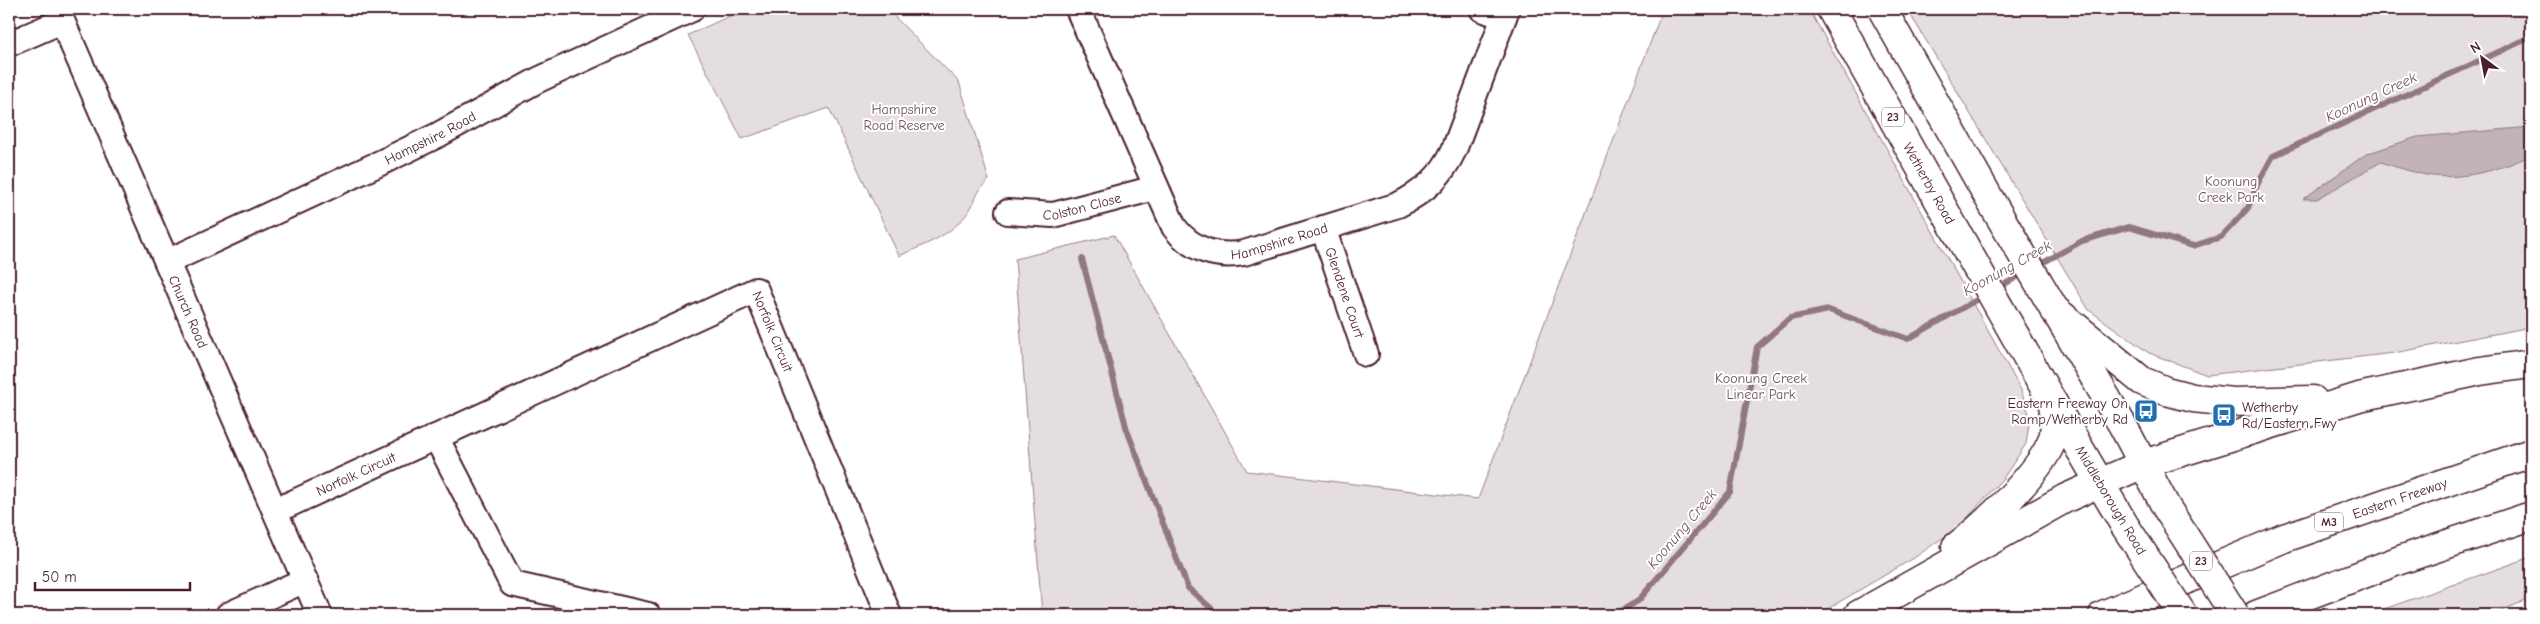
<svg xmlns="http://www.w3.org/2000/svg" width="2540" height="624" font-family="'Comic Neue',sans-serif">
	<style>
		.green { fill: #e5dee0; stroke: #987e86 }
		.water { fill: #c1b3b6; stroke: #91787e }
		.lines { fill: none; stroke-linecap: round; stroke-linejoin: round }
		.stream { stroke: #91787e; stroke-width: 6 }
		.minor-casing { stroke: #4a1f2b; stroke-width: 28 }
		.major-casing { stroke: #4a1f2b; stroke-width: 31 }
		.highway-casing { stroke: #4a1f2b; stroke-width: 31 }
		.minor { stroke: #fff; stroke-width: 24 }
		.major { stroke: #fff; stroke-width: 28 }
		.highway { stroke: #fff; stroke-width: 28 }
		.major-bridge-casing { stroke: #4a1f2b; stroke-width: 31; stroke-linecap: butt }
		.major-bridge { stroke: #fff; stroke-width: 28 }
		.labels { text-anchor: middle; stroke-width: 4; stroke-linejoin: round; paint-order: stroke }
		.shield { fill: #fff; stroke: #80626b; stroke-width: 1 }
		.shield-label { font-size: 12px; font-weight: bold; fill: #4a1f2b }
		.park-label { font-size: 14px; fill: #714f58; stroke: #fff }
		.street-label { font-size: 14px; fill: #4a1f2b; stroke: #fff }
		.poi-label { font-size: 14px; fill: #4a1f2b; stroke: #fff; text-anchor: end }
		.water-label { font-size: 15px; font-style: italic; fill: #74535c; stroke: #fff }
	</style>
	<rect width="100%" height="100%" fill="#fff"/>
	<filter id="ink" filterUnits="userSpaceOnUse"><feTurbulence type="fractalNoise" baseFrequency=".02" numOctaves="2"/><feDisplacementMap in="SourceGraphic" scale="10" xChannelSelector="R" yChannelSelector="G"/><feConvolveMatrix kernelMatrix="1 2 1 2 8 2 1 2 1" color-interpolation-filters="sRGB"/></filter>
	<g filter="url(#ink)">
		<!-- green -->
		<g class="green">
			<path d="M745,9H887L959,82L989,180C976,190 977,199 969,211C951,236 926,244 899,256L829,108L742,139L688,35Z"/>
			<polygon points="1663,9 1809,9 2021,390 2030,417 2026,444 2004,477 1961,525 1914,558 1817,615 1042,615 1015,259 1114,235 1247,471 1478,499"/>
			<polygon points="1907,9 2531,9 2531,327 2394,353 2207,375 2149,353 2089,310"/>
			<polygon points="2531,557 2531,598 2492,615 2367,615"/>
		</g>
		<!-- water -->
		<path class="water" d="M2531,127V155C2502,170 2459,181 2426,175C2411,172 2396,167 2381,162L2317,199H2303L2366,154L2417,137Z"/>
		<g class="lines">
			<!-- stream -->
			<g class="stream">
				<polyline points="1082,259 1127,430 1188,588 1211,608 1215,615"/>
				<polyline points="2037,266 2082,241 2129,227 2193,246 2221,237 2248,208 2258,183 2273,156 2531,37"/>
				<polyline points="1996,289 2026,272"/>
				<polyline points="1614,615 1638,601 1730,492 1757,347 1790,318 1829,310 1908,339 1985,295"/>
			</g>
			<!-- minor casing -->
			<g class="minor-casing">
				<g id="minor">
					<path id="s1" d="M57,9L320,615"/>
					<path id="s2" d="M1078,9L1174,227C1191,250 1217,258 1244,253L1398,205C1424,192 1442,176 1454,150L1507,9"/>
					<polyline points="1482,9 1504,17"/>
					<polyline points="9,44 62,21"/>
					<path id="s3" d="M1008,212L1053,215L1155,188"/>
					<path id="s4" d="M1323,228L1366,354"/>
					<path id="s5" d="M167,262L378,164L438,135L538,80L692,9"/>
					<polyline points="436,437 512,584 648,615"/>
					<path id="s6" d="M275,511L756,290L889,615"/>
					<polyline points="228,615 305,580"/>
				</g>
			</g>
			<!-- major casing -->
			<g class="major-casing">
				<g id="major">
					<path id="s7" d="M1831,9L2053,403L2125,526"/>
					<polyline points="1882,9 1993,205 2123,426 2166,507"/>
				</g>
			</g>
			<!-- highway casing -->
			<g class="highway-casing">
				<g id="highway">
					<polyline points="2054,309 2142,381 2166,391 2193,398 2233,402 2313,400"/>
					<path d="M1956,547C1984,526 2043,470 2053,438C2056,428 2054,413 2053,403"/>
					<polyline points="1858,615 2066,498 2143,464 2359,397 2480,371 2531,364"/>
					<path id="s8" d="M2103,615L2284,538L2531,453"/>
					<polyline points="2256,615 2400,560 2531,516"/>
				</g>
			</g>
			<!-- minor -->
			<use href="#minor" class="minor"/>
			<!-- major -->
			<use href="#major" class="major"/>
			<!-- highway -->
			<use href="#highway" class="highway"/>
			<!-- major-bridge casing -->
			<g class="major-bridge-casing">
				<g id="major-bridge">
					<polyline points="2166,507 2235,615"/>
					<polyline points="2125,526 2183,615"/>
				</g>
			</g>
			<!-- major-bridge -->
			<use href="#major-bridge" class="major-bridge"/>
		</g>
	</g>
	<!-- icons -->
	<defs>
		<g id="bus-square" transform="scale(1.25)"><rect x="-9" y="-9" width="18" height="18" rx="4" fill="#1f6fb2" stroke="#fff"/><path d="M-5-6H5V4H4V6H2V4H-2V6H-4V4H-5ZM-3.5-4V0h7V-4ZM-3.5 1.2v1.5H-2V1.2ZM2 1.2v1.5H3.5V1.2Z" fill="#fff"/></g>
	</defs>
	<g fill-rule="evenodd">
		<use href="#bus-square" x="2146" y="411"/>
		<use href="#bus-square" x="2224" y="415"/>
	</g>
	<g class="labels">
		<!-- shield labels -->
		<g class="shield">
			<rect x="1882" y="107.5" width="22" height="19" rx="4"/>
			<rect x="2315" y="512.5" width="28" height="19" rx="4"/>
			<rect x="2190" y="551.5" width="22" height="19" rx="4"/>
		</g>
		<g class="shield-label">
			<text x="1893" y="121">23</text>
			<text x="2329" y="526">M3</text>
			<text x="2201" y="565">23</text>
		</g>
		<!-- park labels -->
		<g class="park-label">
			<text x="904" y="114">Hampshire<tspan x="904" dy="16">Road Reserve</tspan></text>
			<text x="2231" y="186">Koonung<tspan x="2231" dy="16">Creek Park</tspan></text>
			<text x="1761" y="383">Koonung Creek<tspan x="1761" dy="16">Linear Park</tspan></text>
		</g>
		<!-- street labels -->
		<g class="street-label">
			<text dy="5" stroke="none"><textPath href="#s5" startOffset="291">Hampshire Road</textPath></text>
			<text dy="5" stroke="none"><textPath href="#s7" startOffset="200">Wetherby Road</textPath></text>
			<text dy="5" stroke="none"><textPath href="#s3" startOffset="75">Colston Close</textPath></text>
			<text dy="5" stroke="none"><textPath href="#s2" startOffset="354">Hampshire Road</textPath></text>
			<text dy="5" stroke="none"><textPath href="#s4" startOffset="68">Glendene Court</textPath></text>
			<text dy="5" stroke="none"><textPath href="#s1" startOffset="330">Church Road</textPath></text>
			<text dy="5" stroke="none"><textPath href="#s6" startOffset="574">Norfolk Circuit</textPath></text>
			<text dy="5" stroke="none"><textPath href="#s6" startOffset="89">Norfolk Circuit</textPath></text>
			<text dy="5" stroke="none"><textPath href="#s8" startOffset="319">Eastern Freeway</textPath></text>
			<text transform="translate(2111 500) rotate(59)" y="5">Middleborough Road</text>
		</g>
		<!-- poi labels -->
		<g class="poi-label">
			<text x="2128" y="408">Eastern Freeway On<tspan x="2128" dy="16">Ramp/Wetherby Rd</tspan></text>
			<text x="2242" y="412" text-anchor="start">Wetherby<tspan x="2242" dy="16">Rd/Eastern Fwy</tspan></text>
		</g>
		<!-- water labels -->
		<g class="water-label">
			<text transform="translate(2371 97) rotate(-25)" y="5">Koonung Creek</text>
			<text transform="translate(2007 268) rotate(-29)" y="5">Koonung Creek</text>
			<text transform="translate(1682 529) rotate(-50)" y="5">Koonung Creek</text>
		</g>
	</g>
	<!-- margin -->
	<rect width="2540" height="624" fill="none" stroke="#fff" stroke-width="30"/>
	<rect x="15" y="15" width="2510" height="594" fill="none" stroke="#4a1f2b" stroke-width="2" filter="url(#ink)"/>
	<!-- north arrow -->
	<g transform="translate(2482 58) rotate(328)" stroke="#ffffff" stroke-width="4" paint-order="stroke">
	<path d="M0-4L9 19L0 12L-9 19Z" fill="#4a1f2b"/>
	<text y="-8" font-size="14" font-weight="bold" text-anchor="middle" fill="#4a1f2b">N</text>
	</g>
	<!-- scale -->
	<path d="M35 582v8h155v-8" fill="none" stroke="#4a1f2b" stroke-width="2.5"/>
	<text x="42" y="582" font-size="15" fill="#4a1f2b" stroke="#ffffff" stroke-width="4" paint-order="stroke">50 m</text>
</svg>
